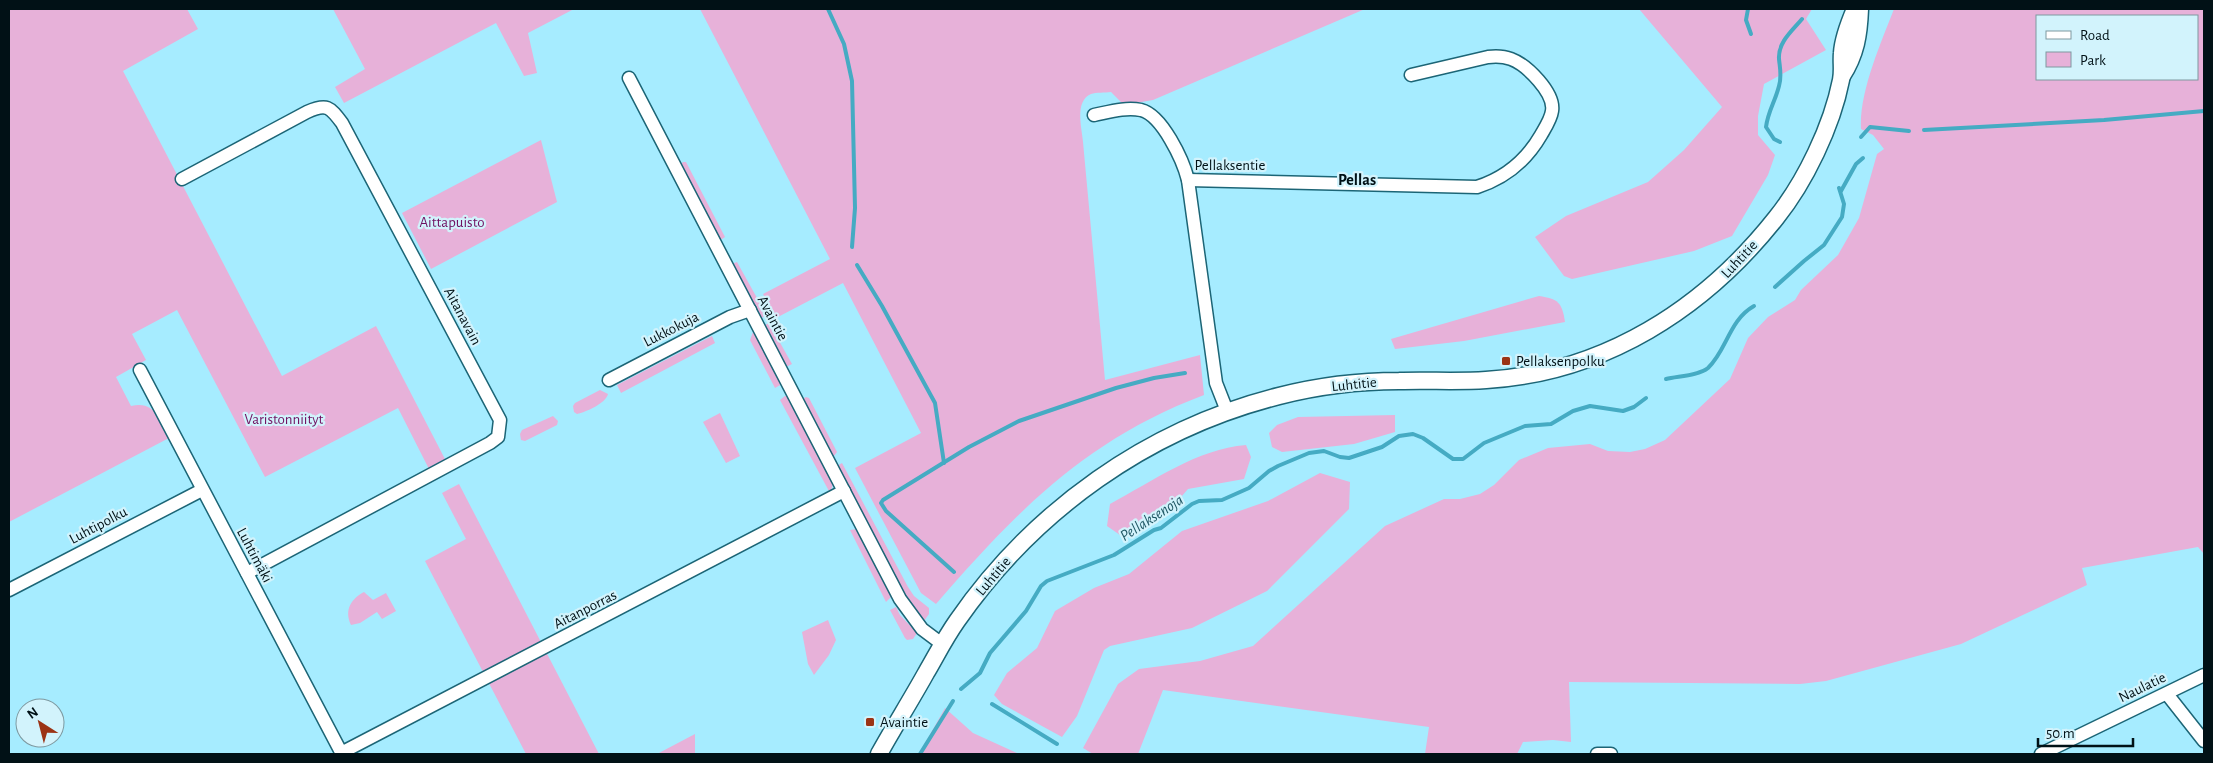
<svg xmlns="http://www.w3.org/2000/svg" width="2213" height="763" font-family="'Alegreya Sans',sans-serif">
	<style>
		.green { fill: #e7b1d9; fill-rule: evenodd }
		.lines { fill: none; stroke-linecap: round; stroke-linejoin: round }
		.stream { stroke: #45abc3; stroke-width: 4 }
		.minor-casing { stroke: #1c6576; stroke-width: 15 }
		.tertiary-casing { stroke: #1c6576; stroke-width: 19 }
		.minor { stroke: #fff; stroke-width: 12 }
		.tertiary { stroke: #fff; stroke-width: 16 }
		.poi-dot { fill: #9b3315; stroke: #d2f3fc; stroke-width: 2 }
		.labels { text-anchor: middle; stroke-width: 4.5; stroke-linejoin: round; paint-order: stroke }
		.street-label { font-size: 15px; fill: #011116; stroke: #d2f3fc }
		.park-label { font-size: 15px; fill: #701161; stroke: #d2f3fc }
		.poi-label { font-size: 15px; fill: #011116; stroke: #d2f3fc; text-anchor: start }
		.neighbourhood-label { font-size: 16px; font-weight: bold; fill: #011116; stroke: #d2f3fc }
		.water-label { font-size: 16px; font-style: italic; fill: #1f5764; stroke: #d2f3fc }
	</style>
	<rect width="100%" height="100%" fill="#a6ecff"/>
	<!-- green -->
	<g class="green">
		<path d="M9,9H187L198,29L123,71L282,376L376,326L446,461L429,469L398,408L265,477L177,310L132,334L146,360L116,377L131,406C155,400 160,420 169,438L9,522Z"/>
		<polygon points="333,9 574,9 528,33 537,73 524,76 496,23 344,103 335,87 365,69"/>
		<path d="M700,9H1365L1153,100L1124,105L1111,92C1105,93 1096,92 1091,94C1074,101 1082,129 1083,142L1105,380L1200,355L1204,395C1085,440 1017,511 936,604L921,593L855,468L921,433L843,283L776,318L763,294L830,259Z"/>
		<polygon points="1639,9 1812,9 1806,19 1826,50 1764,84 1758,116 1758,135 1775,155 1768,175 1732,236 1694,251 1572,279 1564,276 1535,237 1566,216 1648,182 1684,150 1722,107"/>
		<path d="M1894,9H2204V554L2198,547L2082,568L2087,585L1961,644L1826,681L1800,684L1569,682L1571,742L1553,740L1523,742L1517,754H1425L1429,727L1163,690L1138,754H1093L1083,748L1118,684L1139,669L1200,661L1253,646L1385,526L1444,499H1460L1480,494L1494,485L1519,460L1548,448L1590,444L1608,451L1630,452L1645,449L1665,440L1730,379L1748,338L1768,317L1795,300L1801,290L1838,255L1859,218L1877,154L1884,149L1873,135L1861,129C1859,92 1881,43 1894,9ZM2037,16H2197V79H2037Z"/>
		<polygon points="541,140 557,202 431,269 402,213"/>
		<polygon points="683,162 686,162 725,237 722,239 720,239 681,164"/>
		<polygon points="737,262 766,314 762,318 760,317 732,264"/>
		<path d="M1539,296C1558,299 1562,302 1565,322L1464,341L1395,349L1391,339Z"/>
		<polygon points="769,323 792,364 786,367 765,325"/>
		<polygon points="753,332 756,335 782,384 775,388 750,340"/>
		<polygon points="712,336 715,343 621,393 617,385"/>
		<path d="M600,390L608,394C606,403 586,412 577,414L574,412L573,406L575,403Z"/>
		<polygon points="785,396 788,396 833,484 830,493 780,400"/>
		<polygon points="806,397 809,398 837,452 834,456 832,456 803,399"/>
		<polygon points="720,413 740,456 726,463 703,422"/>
		<polygon points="1395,415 1395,432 1354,444 1282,452 1272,447 1269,433 1277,425 1298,417"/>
		<polygon points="553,416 558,421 557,425 525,441 521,440 520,434 522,430"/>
		<path d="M1246,445L1251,457L1244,479L1188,489L1168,512L1120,535L1107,526L1110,504C1153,481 1197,449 1246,445Z"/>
		<polygon points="842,463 908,587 914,596 929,608 929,614 924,621 908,603 837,466"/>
		<polygon points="1320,473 1350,482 1349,509 1267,591 1192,628 1110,646 1104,650 1077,716 1062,737 1002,704 994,695 1007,673 1037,648 1055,611 1094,588 1129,574 1182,531 1268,501"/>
		<polygon points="459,484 599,754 526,754 425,561 466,539 442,493"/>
		<polygon points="857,529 891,597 886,602 850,530"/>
		<path d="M364,592L373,600L386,593L396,611L382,619L377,612L360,623L351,625C344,610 351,599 364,592Z"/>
		<polygon points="896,607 900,615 917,633 913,639 907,640 905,638 890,610"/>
		<polygon points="828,620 836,640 829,655 814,675 808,664 802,632"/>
		<polygon points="945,708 973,733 1019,754 919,754"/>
		<polygon points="695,734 695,754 657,754"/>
	</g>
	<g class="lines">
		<!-- stream -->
		<g class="stream">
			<polyline points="828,9 844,44 852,81 855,208 852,247"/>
			<polyline points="1748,9 1746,20 1751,34"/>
			<polyline points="1924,130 2104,120 2204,111"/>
			<polyline points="1861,137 1870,127 1909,131"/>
			<path d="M1780,142L1774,139L1766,127C1768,111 1775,102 1779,86C1782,76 1780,69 1779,59C1778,42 1792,31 1802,19"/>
			<polyline points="1841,191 1856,164 1863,158"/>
			<polyline points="857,265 882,306 935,403 944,463"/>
			<polyline points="1775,287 1804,261 1824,245 1842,217 1844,204 1839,188"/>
			<path d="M1666,379C1678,376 1698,376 1708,368C1727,350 1729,320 1754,306"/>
			<polyline points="954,572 886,511 881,503 883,500 969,447 1019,421 1116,388 1154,378 1185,373"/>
			<polyline points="961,689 980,673 990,653 1026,611 1041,586 1047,581 1114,555 1154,530 1161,528 1192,504 1199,501 1222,500 1249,488 1269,471 1278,466 1309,453 1324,451 1340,457 1349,458 1382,447 1399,436 1413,434 1423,438 1453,459 1463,459 1484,443 1525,426 1551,424 1573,411 1590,406 1623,411 1634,407 1646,398"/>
			<polyline points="992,704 1057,744"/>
			<polyline points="920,754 953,701"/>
		</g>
		<!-- minor casing -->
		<g class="minor-casing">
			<g id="minor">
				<polyline points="629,78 900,599 922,629 942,644"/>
				<path d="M1094,115C1109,112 1125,107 1141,110C1162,115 1183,160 1188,180L1216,383L1227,411"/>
				<path d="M182,179L307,112C327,103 330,107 342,123L500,420L498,437L490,443L247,573"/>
				<path d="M1188,180L1477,187C1505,178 1526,161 1541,135C1545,128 1551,119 1552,111C1555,93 1527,65 1511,59C1503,56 1496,56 1488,57L1411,75"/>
				<polyline points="140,370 342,754"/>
				<polyline points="609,380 730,317 750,310"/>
				<polyline points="9,590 202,490"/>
				<polyline points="2167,694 2204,741"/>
				<polyline points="341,753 844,491"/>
				<polyline points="1597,754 1611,754"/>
				<polyline points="2041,754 2204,675"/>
			</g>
		</g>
		<!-- tertiary casing -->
		<g class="tertiary-casing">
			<g id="tertiary">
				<path d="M1842,76C1856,54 1859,35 1860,9"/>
				<path d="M879,754C894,727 911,700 926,673C936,656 945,638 957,621C1034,510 1148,429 1279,396C1318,386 1359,381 1399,381C1428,380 1457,382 1486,380C1604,373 1704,309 1776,218C1805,182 1832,126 1841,80C1843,71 1841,62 1842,53C1843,38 1849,23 1855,9"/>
			</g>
		</g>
		<!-- minor -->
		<use href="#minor" class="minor"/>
		<!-- tertiary -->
		<use href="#tertiary" class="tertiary"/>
	</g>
	<!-- markers -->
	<g class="poi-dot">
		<rect x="1501" y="356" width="10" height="10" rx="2.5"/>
		<rect x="865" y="717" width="10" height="10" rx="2.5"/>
	</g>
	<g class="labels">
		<!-- street labels -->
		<g class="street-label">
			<text x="1230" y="170">Pellaksentie</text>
			<text transform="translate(1739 259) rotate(-47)" y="5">Luhtitie</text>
			<text transform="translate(463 316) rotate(62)" y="5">Aitanavain</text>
			<text transform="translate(773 318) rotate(62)" y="5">Avaintie</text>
			<text transform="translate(671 329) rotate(-27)" y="5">Lukkokuja</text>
			<text transform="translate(1354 384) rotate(-6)" y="5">Luhtitie</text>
			<text transform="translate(98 525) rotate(-28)" y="5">Luhtipolku</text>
			<text transform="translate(255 555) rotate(62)" y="5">Luhtimäki</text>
			<text transform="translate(993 576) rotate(-50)" y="5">Luhtitie</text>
			<text transform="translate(585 609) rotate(-27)" y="5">Aitanporras</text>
			<text transform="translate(2142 687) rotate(-26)" y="5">Naulatie</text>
		</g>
		<!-- park labels -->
		<g class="park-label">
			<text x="452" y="227">Aittapuisto</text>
			<text x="284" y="424">Varistonniityt</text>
		</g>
		<!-- poi labels -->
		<g class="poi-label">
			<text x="1516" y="366">Pellaksenpolku</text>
			<text x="880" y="727">Avaintie</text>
		</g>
		<!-- neighbourhood labels -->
		<g class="neighbourhood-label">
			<text x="1357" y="185">Pellas</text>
		</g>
		<!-- water labels -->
		<g class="water-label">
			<text transform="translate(1151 517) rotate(-33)" y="6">Pellaksenoja</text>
		</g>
	</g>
	<!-- border -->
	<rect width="2213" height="763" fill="none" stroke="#011116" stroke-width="20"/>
	<!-- legend -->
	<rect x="2036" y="15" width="162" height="65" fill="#d2f3fc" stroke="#7e99a0"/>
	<rect x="2046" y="31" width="25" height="8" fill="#ffffff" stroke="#7e99a0"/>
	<text x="2080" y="40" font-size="15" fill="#011116">Road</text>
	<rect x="2046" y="52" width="25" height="15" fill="#e7b1d9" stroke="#7e99a0"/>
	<text x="2080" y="65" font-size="15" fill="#011116">Park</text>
	<!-- north arrow -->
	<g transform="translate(40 723) rotate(324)"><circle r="24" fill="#d2f3fc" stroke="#7e99a0"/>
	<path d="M0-4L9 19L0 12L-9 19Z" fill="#9b3315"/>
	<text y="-8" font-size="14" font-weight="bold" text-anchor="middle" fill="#011116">N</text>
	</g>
	<!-- scale -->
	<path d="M2038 738v8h95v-8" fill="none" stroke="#011116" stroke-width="2.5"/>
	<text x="2046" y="738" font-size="15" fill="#011116" stroke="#d2f3fc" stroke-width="4" paint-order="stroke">50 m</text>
</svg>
